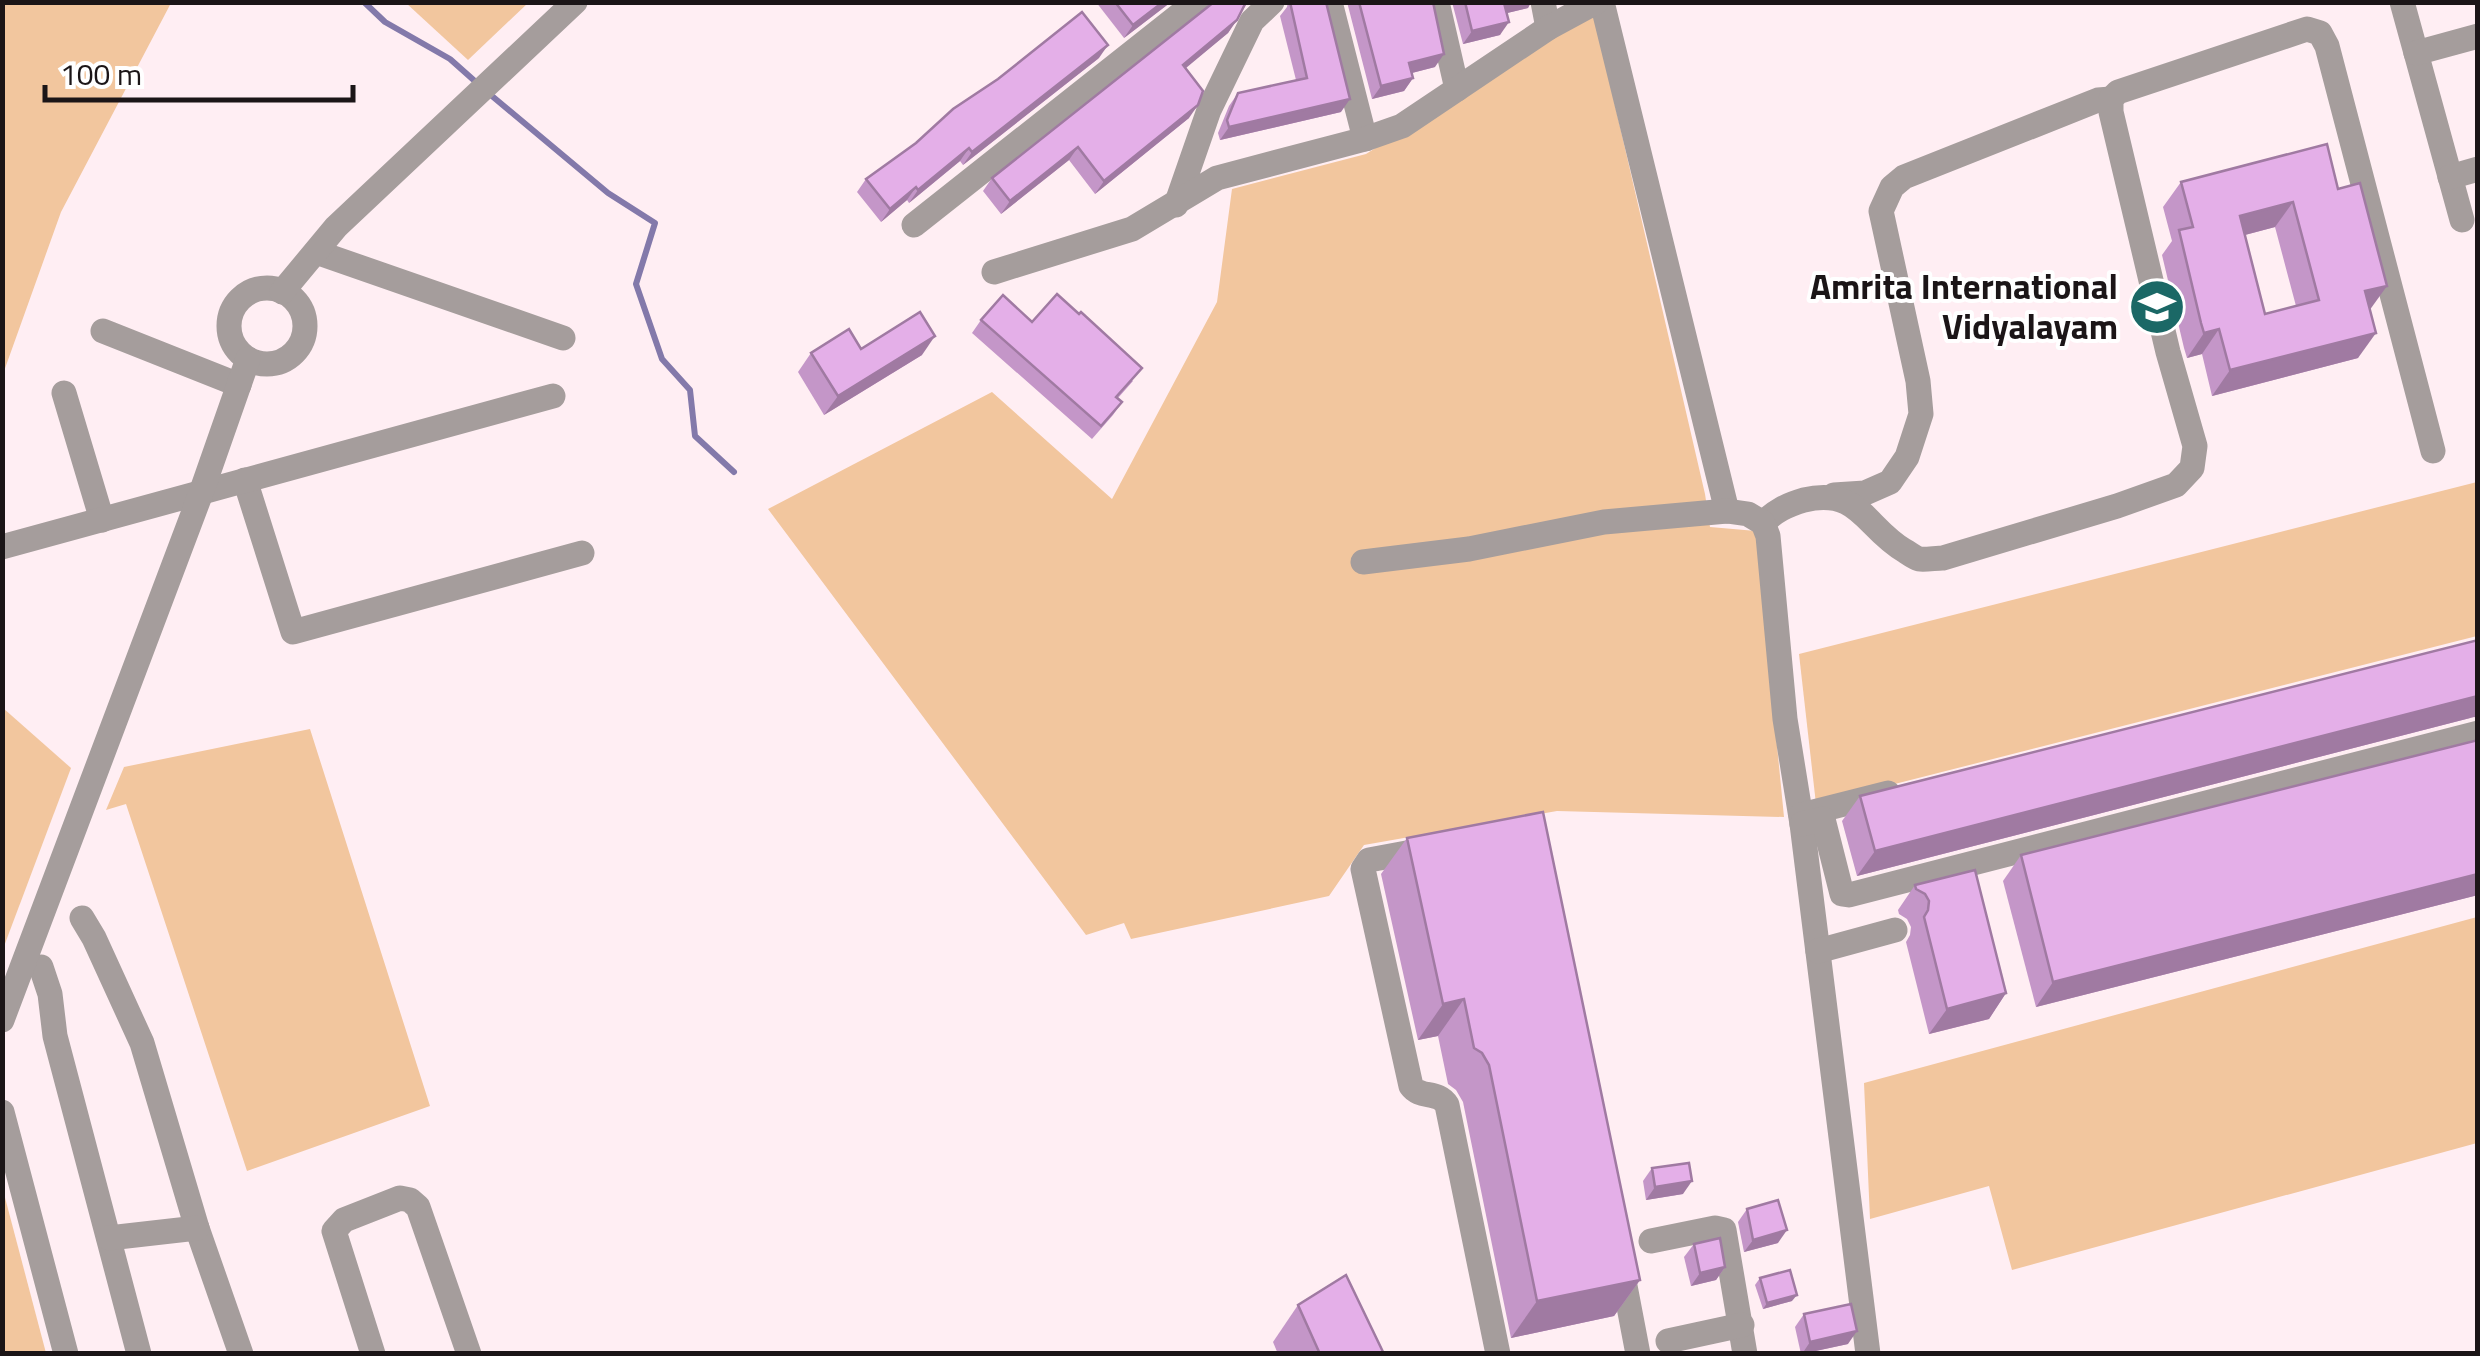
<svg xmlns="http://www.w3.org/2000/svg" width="2480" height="1356" font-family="'Titillium Web',sans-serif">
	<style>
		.green { fill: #f2c69e }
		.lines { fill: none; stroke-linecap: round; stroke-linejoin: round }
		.stream { stroke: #8379aa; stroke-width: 6 }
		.minor { stroke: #a59d9c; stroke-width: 25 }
		.wall { fill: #c496c8; fill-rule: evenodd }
		.shaded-wall { fill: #a07aa2 }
		.building { fill: #e4afe8; stroke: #a07aa2; stroke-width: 2.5; fill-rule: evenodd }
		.labels { text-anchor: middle; stroke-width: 8; stroke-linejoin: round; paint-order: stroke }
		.poi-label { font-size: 35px; font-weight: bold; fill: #1b1517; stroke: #fff; text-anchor: end }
	</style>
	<rect width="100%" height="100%" fill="#ffeef3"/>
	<!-- green -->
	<g class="green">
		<polygon points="3,2 171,3 61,212 3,374"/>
		<polygon points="406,3 528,3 468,60"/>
		<polygon points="1593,10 1705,494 1710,527 1756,531 1784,817 1557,811 1364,845 1329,896 1131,939 1124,923 1086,935 768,509 992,392 1112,499 1217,302 1232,189 1366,154"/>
		<polygon points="2477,482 2477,636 1816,804 1799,654"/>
		<polygon points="3,708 71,768 3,949"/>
		<polygon points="310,729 430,1106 247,1171 126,804 106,810 124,767"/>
		<polygon points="2477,917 2477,1143 2012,1270 1989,1186 1870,1219 1864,1083"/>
		<polygon points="2,1190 3,1190 46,1353 3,1353"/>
	</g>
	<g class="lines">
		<!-- stream -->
		<g class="stream">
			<polyline points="364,2 385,22 450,59 477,83"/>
			<polyline points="486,91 608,193 655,223 636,284 662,359 690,390 695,436 734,472"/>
		</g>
		<!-- minor -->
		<g class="minor">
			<polyline points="1330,2 1365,139"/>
			<polyline points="1437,2 1457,89"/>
			<polyline points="1543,2 1548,28"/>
			<polyline points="1602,2 1727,511"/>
			<polyline points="2402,2 2462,220"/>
			<polyline points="2416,53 2478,36"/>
			<polyline points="2450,177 2478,169"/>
			<polyline points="1176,205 1209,110 1252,21 1272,2"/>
			<polyline points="914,225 1196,2"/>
			<polyline points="316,252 563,338"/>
			<polyline points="994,272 1132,229 1217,178 1365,139 1402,126 1548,28 1596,2"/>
			<circle cx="267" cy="326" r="38"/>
			<polyline points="282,292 336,227 575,2"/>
			<polyline points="103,331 239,385"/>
			<polyline points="64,393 102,520"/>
			<polyline points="245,480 293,632 582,553"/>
			<polyline points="1834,495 1865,493 1890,482 1907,457 1921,414 1918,381 1881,211 1892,187 1904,177 2098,100 2111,99"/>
			<path d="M1763,523C1775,511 1787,505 1804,500C1860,487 1865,528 1905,551C1909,553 1913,557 1919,559C1925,560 1936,558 1943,558L2117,506L2176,485L2192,468L2195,446L2168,352L2111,112V99L2118,92L2307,29L2320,33L2327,46L2433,451"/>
			<polyline points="2,547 553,396"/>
			<polyline points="1363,562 1469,549 1604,522 1727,511 1748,514 1763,523 1768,536 1785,719 1802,824 1868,1354"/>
			<polyline points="1801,815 1888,793"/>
			<polyline points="1802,824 1823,819 1842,894 1849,895 2478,733"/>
			<path d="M1428,849L1369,860L1363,869L1411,1086C1420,1099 1438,1090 1447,1105L1498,1354"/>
			<polyline points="82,918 94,938 142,1043 197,1228 241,1354"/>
			<polyline points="1818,951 1895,930"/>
			<polyline points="41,967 50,994 55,1036 139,1354"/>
			<polyline points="2,1020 201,493 248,359"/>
			<polyline points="2,1112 66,1354"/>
			<polyline points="109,1238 197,1228"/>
			<polyline points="1651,1241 1715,1228 1724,1230 1745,1354"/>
			<polyline points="1621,1265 1638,1354"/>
			<polyline points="1668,1341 1742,1325"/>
			<polyline points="373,1354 334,1231 344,1220 400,1198 410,1200 418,1207 469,1354"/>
		</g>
	</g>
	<!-- wall -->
	<g class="wall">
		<polygon points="1096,2 1171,2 1124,38"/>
		<polygon points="1212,2 1248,2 1228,33 1185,68 1189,118 1095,194 1069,160 1001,214 983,191 992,178 1211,5"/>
		<polygon points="1288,2 1326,2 1341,112 1220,140 1218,133 1229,106 1238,93 1296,80 1280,16 1287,7"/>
		<polygon points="1347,2 1433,2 1435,67 1412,73 1413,78 1404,91 1372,99"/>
		<polygon points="1452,2 1531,2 1528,8 1507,13 1500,35 1463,44"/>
		<polygon points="1099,58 963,165 960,161 909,203 907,200 881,222 857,192 866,179 916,143"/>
		<path d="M2327,144L2370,310L2358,358L2212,396L2202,354L2187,358L2184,348L2162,255L2172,241L2163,207L2181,182ZM2275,227L2296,306L2265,314L2245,235Z"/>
		<polygon points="981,320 1032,322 1133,381 1118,398 1122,402 1113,415 1092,439 972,333"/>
		<polygon points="861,349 922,355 824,415 798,372 811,353"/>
		<polygon points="2474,717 1857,876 1842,821 1860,796"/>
		<polygon points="2478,740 2478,895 2036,1007 2003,881 2021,855"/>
		<polygon points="1407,838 1640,1280 1614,1316 1511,1338 1463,1102 1456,1090 1448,1084 1438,1036 1418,1040 1381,874"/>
		<polygon points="1975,870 2006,993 1989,1019 1929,1034 1906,942 1910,935 1911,927 1907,919 1899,914 1898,910 1915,885"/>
		<polygon points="1652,1168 1683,1194 1646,1200 1643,1181"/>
		<polygon points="1747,1209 1778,1243 1744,1252 1738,1222"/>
		<polygon points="1694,1244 1725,1267 1716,1280 1691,1286 1684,1257"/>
		<polygon points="1760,1278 1792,1301 1763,1309 1755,1285"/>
		<polygon points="1298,1305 1384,1354 1278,1354 1273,1342"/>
		<polygon points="1804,1314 1848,1344 1801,1354 1795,1327"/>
	</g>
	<!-- shaded-wall -->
	<g class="shaded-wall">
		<polygon points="1163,2 1171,2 1124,38 1133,25"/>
		<polygon points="1506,2 1531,2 1528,8 1495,16"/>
		<polygon points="1237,20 1228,33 1174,78 1183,65"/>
		<polygon points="1509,22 1500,35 1463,44 1472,31"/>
		<polygon points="1108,45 1099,58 963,165 972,152"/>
		<polygon points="1444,54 1435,67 1400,76 1409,63"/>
		<polygon points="1413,78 1404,91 1372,99 1381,86"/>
		<polygon points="1350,99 1341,112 1220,140 1229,127"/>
		<polygon points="1198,105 1189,118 1095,194 1104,181"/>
		<polygon points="1078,147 1069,160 1001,214 1010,201"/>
		<polygon points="969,148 960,161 909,203 918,190"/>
		<polygon points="916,187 907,200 881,222 890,209"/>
		<polygon points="2293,202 2275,227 2222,241 2240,216"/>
		<polygon points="2387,286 2369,311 2365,291"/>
		<polygon points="2219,329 2202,354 2187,358 2204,333"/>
		<polygon points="2376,333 2358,358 2212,396 2230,370"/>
		<polygon points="935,336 922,355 824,415 838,396"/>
		<polygon points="2478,696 2478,718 2474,717 1857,876 1875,851"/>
		<polygon points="2478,874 2478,895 2036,1007 2053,982"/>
		<polygon points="2006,993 1989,1019 1929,1034 1947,1009"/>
		<polygon points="1464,999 1438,1036 1418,1040 1443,1004"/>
		<polygon points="1692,1181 1683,1194 1646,1200 1655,1187"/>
		<polygon points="1787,1230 1778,1243 1744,1252 1753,1240"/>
		<polygon points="1725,1267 1716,1280 1691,1286 1700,1273"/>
		<polygon points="1640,1280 1614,1316 1511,1338 1537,1301"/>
		<polygon points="1797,1295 1792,1301 1763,1309 1767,1303"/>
		<polygon points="1857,1331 1848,1344 1802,1354 1810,1342"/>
	</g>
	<!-- building -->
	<g class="building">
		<polygon points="1115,2 1163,2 1133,25"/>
		<polygon points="1214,2 1246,2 1237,20 1183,65 1203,91 1198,105 1104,181 1078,147 1010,201 992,178"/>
		<polygon points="1290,2 1326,2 1350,99 1229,127 1227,120 1238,93 1307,78"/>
		<polygon points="1359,2 1433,2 1444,54 1409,63 1413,78 1381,86"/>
		<polygon points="1465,2 1506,2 1504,3 1509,22 1472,31"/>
		<polygon points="1082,12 1108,45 972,152 969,148 918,190 916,187 890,209 866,179 916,143 953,109 998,79"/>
		<path d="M2327,144L2338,189L2360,183L2387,286L2365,291L2376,333L2230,370L2219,329L2204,333L2201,323L2179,230L2193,227L2181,182ZM2293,202L2319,300L2265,314L2240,216Z"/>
		<polygon points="1057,294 1079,314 1081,312 1142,368 1116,397 1122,402 1101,426 981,320 1003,295 1032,322"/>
		<polygon points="920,312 935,336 838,396 811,353 849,329 861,349"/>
		<polygon points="2478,640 2478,696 1875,851 1860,796"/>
		<polygon points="2478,740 2478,874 2053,982 2021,855"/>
		<polygon points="1543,812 1640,1280 1537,1301 1489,1065 1482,1053 1474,1048 1464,999 1443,1004 1407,838"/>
		<polygon points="1975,870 2006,993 1947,1009 1924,917 1928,910 1929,901 1925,894 1916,889 1915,885"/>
		<polygon points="1689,1163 1692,1181 1655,1187 1652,1168"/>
		<polygon points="1778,1200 1787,1230 1753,1240 1747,1209"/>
		<polygon points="1720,1238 1725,1267 1700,1273 1694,1244"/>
		<polygon points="1790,1270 1797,1295 1767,1303 1760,1278"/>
		<polygon points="1346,1275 1384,1354 1320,1354 1298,1305"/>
		<polygon points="1851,1304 1857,1331 1810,1342 1804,1314"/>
	</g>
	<!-- icons -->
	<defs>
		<g id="school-disc" transform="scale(2.875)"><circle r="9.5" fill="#1b6866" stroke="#fff"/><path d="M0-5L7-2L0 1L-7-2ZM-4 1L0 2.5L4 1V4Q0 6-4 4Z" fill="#fff"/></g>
	</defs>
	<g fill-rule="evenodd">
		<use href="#school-disc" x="2157" y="307"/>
	</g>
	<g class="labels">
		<!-- poi labels -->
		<g class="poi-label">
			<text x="2118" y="299">Amrita International<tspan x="2118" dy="40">Vidyalayam</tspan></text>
		</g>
	</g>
	<!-- border -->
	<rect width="2480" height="1356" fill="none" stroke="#1b1517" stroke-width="10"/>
	<!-- scale -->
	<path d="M45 85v15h308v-15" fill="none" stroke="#1b1517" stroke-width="5"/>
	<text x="60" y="85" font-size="30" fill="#1b1517" stroke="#ffffff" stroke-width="8" paint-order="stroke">100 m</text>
</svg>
